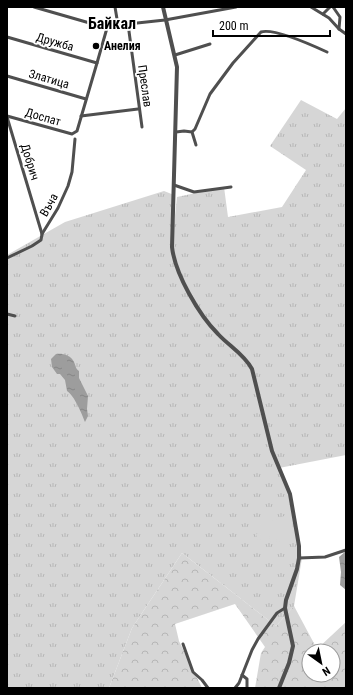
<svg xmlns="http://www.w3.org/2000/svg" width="353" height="695" font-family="'Roboto Condensed',sans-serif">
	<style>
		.grass { fill: url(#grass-tufts) }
		.forest { fill: url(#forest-crowns); fill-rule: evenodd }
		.garden { fill: #d6d6d6 }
		.water { fill: url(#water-ripples) }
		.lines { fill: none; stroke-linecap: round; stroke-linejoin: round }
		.minor { stroke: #4f4f4f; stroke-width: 3 }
		.tertiary { stroke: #4f4f4f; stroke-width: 4 }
		.poi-dot { fill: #000; stroke: #fff; stroke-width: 1.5 }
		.labels { text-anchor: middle; stroke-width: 3.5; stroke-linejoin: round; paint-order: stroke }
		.street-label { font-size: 12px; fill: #000; stroke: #fff }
		.poi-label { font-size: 12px; font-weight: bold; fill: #000; stroke: #fff; text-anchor: start }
		.district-label { font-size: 16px; font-weight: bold; fill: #000; stroke: #fff }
	</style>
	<defs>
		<pattern id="grass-tufts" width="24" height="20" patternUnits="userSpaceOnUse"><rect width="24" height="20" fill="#d6d6d6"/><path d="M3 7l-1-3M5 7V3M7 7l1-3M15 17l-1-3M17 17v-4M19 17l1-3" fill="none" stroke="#b6b6b6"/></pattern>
		<pattern id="forest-crowns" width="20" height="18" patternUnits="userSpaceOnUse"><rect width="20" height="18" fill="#d6d6d6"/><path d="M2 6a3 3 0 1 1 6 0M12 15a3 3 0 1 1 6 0" fill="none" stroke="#b6b6b6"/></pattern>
		<pattern id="water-ripples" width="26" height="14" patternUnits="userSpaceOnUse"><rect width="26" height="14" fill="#9d9d9d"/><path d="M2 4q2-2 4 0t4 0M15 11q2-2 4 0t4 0" fill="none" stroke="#858585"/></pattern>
	</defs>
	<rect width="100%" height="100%" fill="#fff"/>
	<!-- grass -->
	<polygon class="grass" points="301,100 337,119 346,108 346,455 279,468 290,494 302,558 294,606 276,626 182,553 132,628 109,688 7,688 7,255 65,222 164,191 174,195 173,234 177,197 224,187 228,217 282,207 306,170 270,146"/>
	<!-- forest -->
	<path class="forest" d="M182,553L276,626L294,606L317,649L346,622V688H255L261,653L265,647L235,604L175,624L179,641L202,688H109L132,628ZM309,651H333V675H309Z"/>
	<!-- garden -->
	<polygon class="garden" points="292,513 293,533 288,538 277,542 276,539 271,542 269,536 258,540 256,534 260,532 259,528 261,527 261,525"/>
	<!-- water -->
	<g class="water">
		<path d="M56,354C62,353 71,355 74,362C76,366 75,368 79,371V378L88,396L87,409L88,416L85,422C82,414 74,395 67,391L65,380L60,374H57L52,367L51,359Z"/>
		<polygon points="346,551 346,590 340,585 341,572 339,557"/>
	</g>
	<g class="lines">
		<!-- minor -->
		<g class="minor">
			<polyline points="34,7 107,28 128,24 165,20 236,7"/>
			<polyline points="115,7 118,25"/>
			<polyline points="311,7 329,18 339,29 346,34"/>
			<polyline points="333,7 340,17 339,29"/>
			<polyline points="323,14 330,7"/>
			<polyline points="128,24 142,127"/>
			<polyline points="7,37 97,63"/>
			<polyline points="175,55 210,44"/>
			<polyline points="7,76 86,99"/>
			<polyline points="7,116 72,134 77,131 97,63 107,28"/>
			<polyline points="81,116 138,109"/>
			<polyline points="7,117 42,234"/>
			<polyline points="176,132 184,131 192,132 196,145"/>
			<path d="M192,132L195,129L210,94L233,63L261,32C274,28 314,46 327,52"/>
			<polyline points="174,185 194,192 231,187"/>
			<polyline points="7,258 32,246 41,240 42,234 58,208 68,186 72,172 75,139"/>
			<polyline points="7,314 15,316"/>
			<polyline points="299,558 325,557 346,550"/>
			<polyline points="183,644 193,672 202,680 208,688"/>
			<polyline points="242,675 247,679 247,688"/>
			<polyline points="235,688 239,683 252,650 258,639 277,613 285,608"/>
		</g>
		<!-- tertiary -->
		<path class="tertiary" d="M163,7L177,67L172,247C175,274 199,315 218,334C229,346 244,354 252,369L272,451L290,494L299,546V558L297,569L286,600L285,608L293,646L289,663L279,688"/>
	</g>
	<!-- markers -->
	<circle class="poi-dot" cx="96" cy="46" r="4"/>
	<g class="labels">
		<!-- street labels -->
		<g class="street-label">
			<text transform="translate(55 42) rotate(16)" y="4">Дружба</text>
			<text transform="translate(49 79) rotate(16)" y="4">Златица</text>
			<text transform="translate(145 86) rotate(82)" y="4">Преслав</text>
			<text transform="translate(43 117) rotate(16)" y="4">Доспат</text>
			<text transform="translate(30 162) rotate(73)" y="4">Добрич</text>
			<text transform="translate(49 205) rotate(-61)" y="4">Въча</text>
		</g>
		<!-- poi labels -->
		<g class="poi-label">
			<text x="104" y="50">Анелия</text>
		</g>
		<!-- district labels -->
		<g class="district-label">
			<text x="112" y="29">Байкал</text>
		</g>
	</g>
	<!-- border -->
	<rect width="353" height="695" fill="none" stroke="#000000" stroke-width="16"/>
	<!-- north arrow -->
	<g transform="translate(321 663) rotate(147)"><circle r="19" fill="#ffffff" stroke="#999999"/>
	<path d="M0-3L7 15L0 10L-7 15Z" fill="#000000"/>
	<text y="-6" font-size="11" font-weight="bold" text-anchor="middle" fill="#000000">N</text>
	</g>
	<!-- scale -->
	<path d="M213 30v6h117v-6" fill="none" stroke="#000000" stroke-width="2"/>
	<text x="219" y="30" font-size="12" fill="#000000" stroke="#ffffff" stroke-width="3" paint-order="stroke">200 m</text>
</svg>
